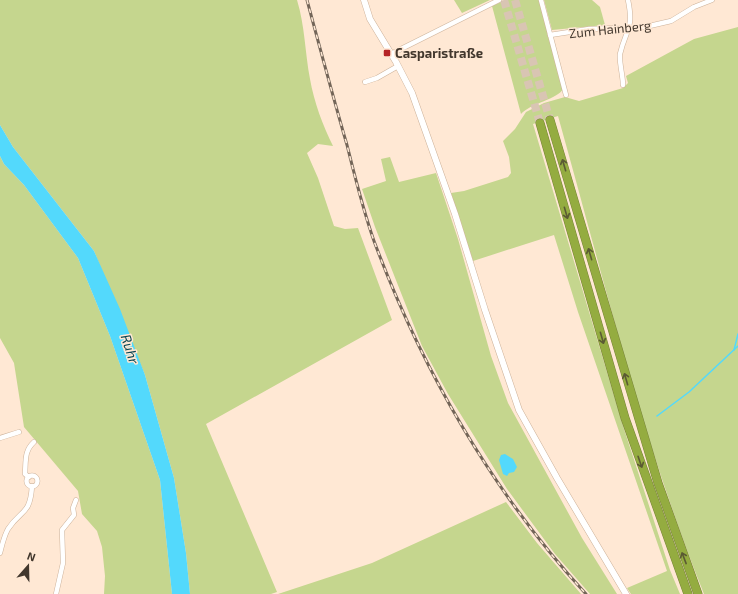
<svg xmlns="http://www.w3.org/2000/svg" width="738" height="594" font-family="'Exo 2',sans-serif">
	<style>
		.green { fill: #c5d68e }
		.water { fill: #53d9fc }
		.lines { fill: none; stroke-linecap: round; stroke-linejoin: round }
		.stream { stroke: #53d9fc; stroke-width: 1.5 }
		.motorway-tunnel { stroke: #d9c5b3; stroke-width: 8; stroke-dasharray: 8 4; stroke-linecap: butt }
		.minor-casing { stroke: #cdb29a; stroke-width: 5.5 }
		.secondary-casing { stroke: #cdb29a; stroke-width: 7 }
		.motorway-casing { stroke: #778339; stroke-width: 9 }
		.minor { stroke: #fff; stroke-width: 4.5 }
		.secondary { stroke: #fff; stroke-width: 6 }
		.motorway { stroke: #94ac40; stroke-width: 8 }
		.rail-casing { stroke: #736558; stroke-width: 3 }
		.rail { stroke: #ffe8d4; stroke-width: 1.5; stroke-dasharray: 4.5; stroke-linecap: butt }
		.oneway { stroke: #5b5a33 }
		.poi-dot { fill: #b52426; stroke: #ffe8d4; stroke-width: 1.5 }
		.labels { text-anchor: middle; stroke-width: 3; stroke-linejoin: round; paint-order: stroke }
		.street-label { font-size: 13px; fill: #42372d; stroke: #ffe8d4 }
		.poi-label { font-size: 13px; font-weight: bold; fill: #42372d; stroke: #ffe8d4; text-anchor: start }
		.water-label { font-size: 14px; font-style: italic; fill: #0a4654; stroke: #ffe8d4 }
	</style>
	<rect width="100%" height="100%" fill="#ffe8d4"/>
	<!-- green -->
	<g class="green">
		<path d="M0,0H297C305,26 305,53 310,79C314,102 323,126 333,146L318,144L307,153L318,178L334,226L345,229L358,228L392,320L206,424L277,592L271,594H190L186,553L174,478L145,375L94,251L13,147L0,125Z"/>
		<polygon points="454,0 490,0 462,13"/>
		<path d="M506,0H539L563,89C558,99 531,103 521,114L492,6Z"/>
		<polygon points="544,0 592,0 600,7 605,25 552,30"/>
		<path d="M738,27V594H704C642,440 603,276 558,116L533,124L624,429L670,570L680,594H631L627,588L667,571L578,312L554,235L473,261L451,193L464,191L508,177L511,173L509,157L503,141L515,129L526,112L544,103L565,97L579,101L623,88L628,83L626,76L694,39Z"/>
		<polygon points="0,156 4,164 24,185 78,258 110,336 160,480 172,594 104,594 105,576 102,547 97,531 82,514 78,491 24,427 14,363 0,338"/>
		<polygon points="390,157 399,182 436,173 458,239 491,356 508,403 582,538 617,594 590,594 555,554 507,489 448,394 422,346 375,227 362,189 386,181 381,159"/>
		<polygon points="506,502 537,543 581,594 278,594 372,563"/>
	</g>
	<!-- water -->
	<g class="water">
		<polygon points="0,125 13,147 94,251 120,309 145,375 174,478 186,553 190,594 172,594 160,480 110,336 78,258 24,185 4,164 0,156"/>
		<polygon points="505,454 513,459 517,467 514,472 509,473 507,476 503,474 499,460 501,455"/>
	</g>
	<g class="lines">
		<!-- stream -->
		<g class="stream">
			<polyline points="734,350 738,334"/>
			<polyline points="657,416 689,392 738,346"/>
		</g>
		<!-- motorway-tunnel -->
		<g class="motorway-tunnel">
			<polyline points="504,0 540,123"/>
			<polyline points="515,0 550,120"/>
		</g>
		<!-- minor casing -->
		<g class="minor-casing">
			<g id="minor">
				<polyline points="541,0 566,95"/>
				<polyline points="550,35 589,29 645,27 671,21 694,7 712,0"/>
				<polyline points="391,54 499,0"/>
				<polyline points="365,82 377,78 398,66"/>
				<path d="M623,85C623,76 619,62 620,54C626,29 634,29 628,0"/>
				<polyline points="0,438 19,432"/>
				<circle cx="32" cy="481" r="5.5"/>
				<path d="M29,477L25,474C26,461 24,451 34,442"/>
				<path d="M0,553C2,545 4,536 8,529C21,509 30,516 32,486"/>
				<polyline points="56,594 63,563 62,530 74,515 73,508 76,500"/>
			</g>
		</g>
		<!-- secondary casing -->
		<g class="secondary-casing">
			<polyline id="secondary" points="364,0 370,19 396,62 412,93 455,214 485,310 519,410 557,478 626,594"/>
		</g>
		<!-- motorway casing -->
		<g class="motorway-casing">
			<g id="motorway">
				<polyline points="550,120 658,483 698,594"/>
				<polyline points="540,123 625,418 688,594"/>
			</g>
		</g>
		<!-- minor -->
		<use href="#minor" class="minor"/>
		<!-- secondary -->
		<use href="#secondary" class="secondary"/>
		<!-- motorway -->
		<use href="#motorway" class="motorway"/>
		<!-- rail casing -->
		<g class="rail-casing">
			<path id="rail" d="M307,0C320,48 333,97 347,145C355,177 363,210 374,241C422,370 493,493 586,594"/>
		</g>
		<!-- rail -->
		<use href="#rail" class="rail"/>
	</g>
	<!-- one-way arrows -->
	<defs><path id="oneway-shaft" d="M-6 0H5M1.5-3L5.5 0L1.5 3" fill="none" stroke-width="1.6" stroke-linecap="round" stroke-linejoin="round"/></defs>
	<g class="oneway">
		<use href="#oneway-shaft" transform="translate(564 165) rotate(-106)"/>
		<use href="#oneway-shaft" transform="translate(566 213) rotate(74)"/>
		<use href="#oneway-shaft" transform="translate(590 254) rotate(-106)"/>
		<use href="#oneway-shaft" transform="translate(602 338) rotate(74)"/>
		<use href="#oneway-shaft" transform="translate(626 379) rotate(-106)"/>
		<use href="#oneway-shaft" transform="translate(640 462) rotate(71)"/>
		<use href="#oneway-shaft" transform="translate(684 558) rotate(-111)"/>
	</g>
	<!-- markers -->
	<rect class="poi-dot" x="383" y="49" width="8" height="8" rx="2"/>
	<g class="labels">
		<!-- street labels -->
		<g class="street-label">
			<text transform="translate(610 29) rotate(-6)" y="5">Zum Hainberg</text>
		</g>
		<!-- poi labels -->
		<g class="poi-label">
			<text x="395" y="58">Casparistraße</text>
		</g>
		<!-- water labels -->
		<g class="water-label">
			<text transform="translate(130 349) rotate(72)" y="5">Ruhr</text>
		</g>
	</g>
	<!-- north arrow -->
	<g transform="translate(28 566) rotate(20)" stroke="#ffe8d4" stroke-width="3" paint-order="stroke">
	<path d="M0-3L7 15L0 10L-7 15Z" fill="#42372d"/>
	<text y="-6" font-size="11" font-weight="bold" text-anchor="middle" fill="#42372d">N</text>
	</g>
</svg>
